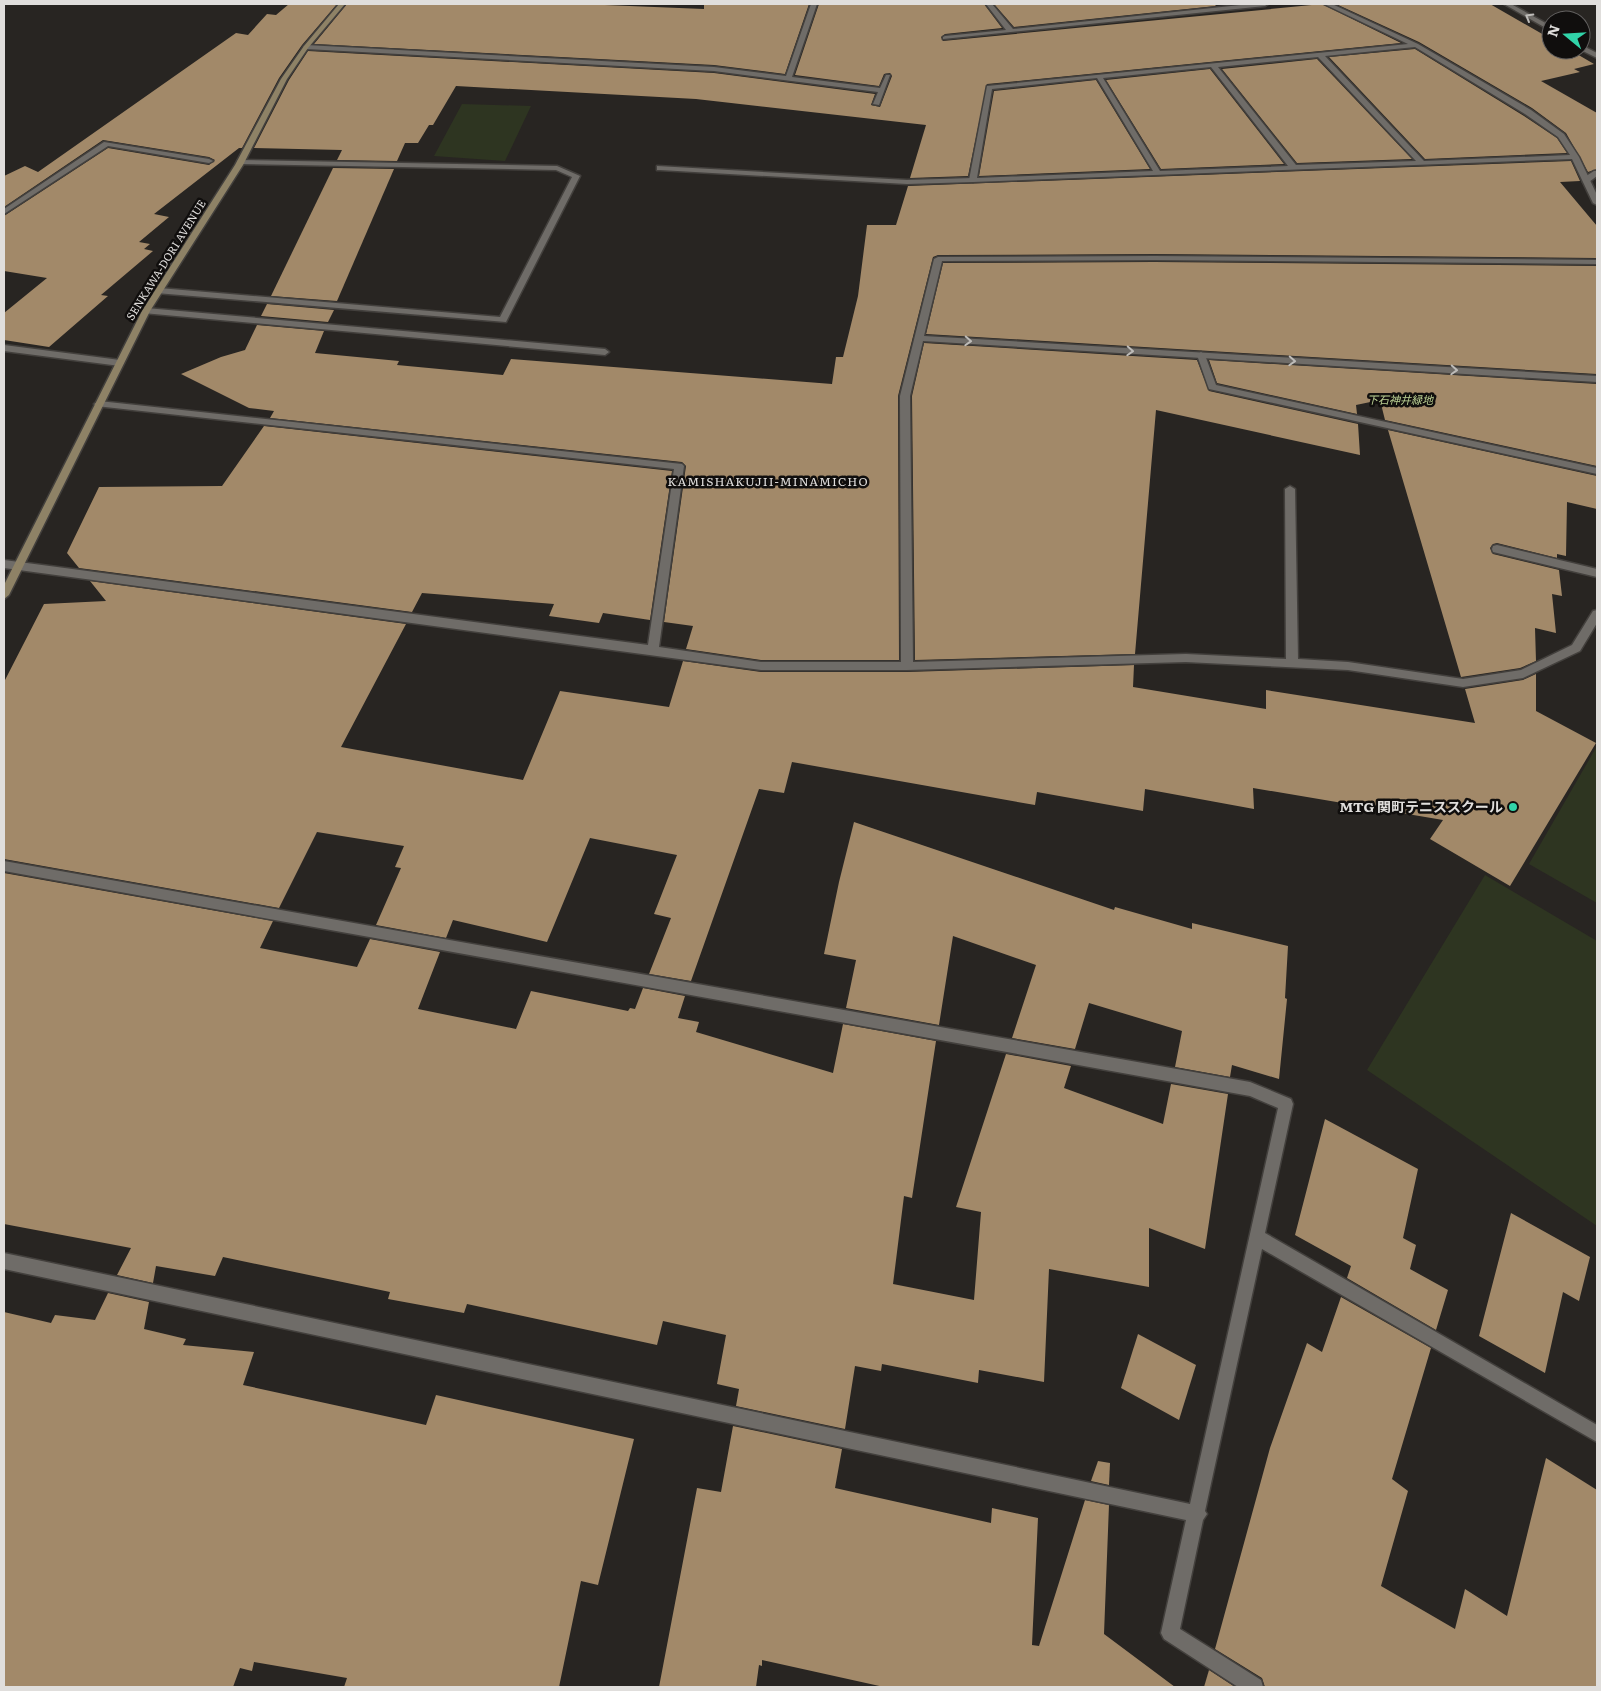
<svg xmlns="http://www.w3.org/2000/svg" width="1601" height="1691" font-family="Literata,'Noto Sans JP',serif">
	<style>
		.green { fill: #2e3521 }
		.building { fill: #a28969 }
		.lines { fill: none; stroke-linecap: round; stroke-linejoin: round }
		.lane-casing { stroke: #43403d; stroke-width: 3 }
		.street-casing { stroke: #43403d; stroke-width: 3 }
		.secondary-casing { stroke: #43403d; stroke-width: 3 }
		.lane { fill: #6f6c68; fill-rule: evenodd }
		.street { fill: #6f6c68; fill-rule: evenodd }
		.secondary { fill: #8e8266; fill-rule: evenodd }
		.oneway { stroke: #bebcb9 }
		.poi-dot { fill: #31d4a9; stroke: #100e0d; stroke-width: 2 }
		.labels { text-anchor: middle; stroke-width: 5; stroke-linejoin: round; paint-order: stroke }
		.far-street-label { font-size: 11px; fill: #e0dedc; stroke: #100e0d }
		.far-park-label { font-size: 11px; font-style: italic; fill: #bacf93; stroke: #100e0d }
		.far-neighbourhood-label { font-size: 12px; letter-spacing: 1px; fill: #e0dedc; stroke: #100e0d }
		.poi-label { font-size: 14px; font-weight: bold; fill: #e0dedc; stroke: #100e0d; text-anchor: end }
	</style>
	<rect width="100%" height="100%" fill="#282522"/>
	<!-- green -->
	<g class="green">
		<polygon points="462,104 531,106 505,161 434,156"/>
		<polygon points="1597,746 1597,903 1529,864"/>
		<polygon points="1485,875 1597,941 1597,1226 1367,1070"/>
	</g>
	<!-- building -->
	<g class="building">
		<polygon points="289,4 337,4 302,45 279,78 242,148 239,148 154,214 169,217 139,242 150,244 144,249 153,251 101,295 108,296 49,347 4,340 4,313 47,278 4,271 4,216 108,148 209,165 215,160 209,157 103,140 4,207 4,176 25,166 38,172 236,33 248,35 267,14 276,15"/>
		<polygon points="347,4 580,4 704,9 704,4 809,4 785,74 714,65 314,44"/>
		<polygon points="819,4 984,4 1002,28 945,34 941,37 943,41 1322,4 1401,43 987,84 968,176 910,178 926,125 696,99 456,86 433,125 429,125 418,143 405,143 397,161 337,160 342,150 254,148 289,80 308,51 714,73 875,94 871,105 880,107 892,76 890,73 884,74 879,86 795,75"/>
		<polygon points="994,4 1214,4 1216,6 1014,27"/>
		<polygon points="1336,4 1490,4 1551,39 1551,50 1570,50 1594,64 1574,69 1580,72 1541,81 1597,113 1597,169 1588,172 1566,133 1532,108 1419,42"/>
		<polygon points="1415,49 1524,116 1557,138 1567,153 1425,159 1329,57"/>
		<polygon points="1317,59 1412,159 1297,163 1222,69"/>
		<polygon points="1210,69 1284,164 1161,169 1106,80"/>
		<polygon points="1096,80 1150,169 979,176 994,91"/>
		<polygon points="1571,161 1580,181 1560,182 1597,226 1597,258 1154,254 938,255 933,257 898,396 899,660 761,660 686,649 693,626 664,622 686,466 682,462 270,418 274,411 249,408 181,374 221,357 245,350 257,325 324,331 315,353 399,361 397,365 503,375 511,359 832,384 836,357 843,357 858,296 867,225 896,225 908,186"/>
		<polygon points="333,168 394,169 337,301 271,296"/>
		<polygon points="1154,262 1597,266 1597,374 926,334 943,263"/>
		<polygon points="267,304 334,310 328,322 261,316"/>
		<polygon points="924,343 1197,360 1209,391 1358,424 1360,455 1156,410 1135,654 915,660 912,396"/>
		<polygon points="1209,360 1597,384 1597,466 1385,420 1380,400 1356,405 1357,414 1217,383"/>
		<polygon points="264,426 672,471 650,620 603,613 599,623 549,616 554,604 422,593 412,612 79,568 67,553 99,487 222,486"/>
		<polygon points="1388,430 1597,476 1597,509 1567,502 1566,556 1557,554 1557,558 1497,543 1493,544 1490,548 1493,554 1559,570 1562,596 1552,594 1556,633 1535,628 1536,661 1520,668 1461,677"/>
		<polygon points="90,581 406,624 341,747 523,780 560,691 669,707 683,661 761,672 907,672 1134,665 1133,687 1266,709 1266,690 1475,723 1465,689 1523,680 1536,674 1536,711 1596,743 1510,886 1430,839 1443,820 1253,788 1254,809 1145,789 1143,811 1037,792 1035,805 792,762 784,793 759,789 691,981 649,974 671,918 654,914 677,855 590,838 547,942 453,920 446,938 376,925 401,868 395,867 404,846 317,832 279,908 4,859 4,682 44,604 106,601"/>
		<polygon points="854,822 1114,910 1115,907 1192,929 1192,923 1288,946 1285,998 1287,999 1279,1079 1232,1065 1230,1077 1175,1067 1182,1031 1089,1003 1075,1049 1012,1038 1036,965 953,936 939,1025 846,1008 856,960 824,954 839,882"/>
		<polygon points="4,873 273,921 260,948 357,967 370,939 440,952 418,1009 516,1029 531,991 628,1011 630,1008 635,1009 643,988 685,996 678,1018 699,1022 696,1032 833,1073 843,1024 936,1041 912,1198 904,1196 893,1284 974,1300 981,1212 956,1207 1006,1054 1071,1066 1064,1088 1163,1124 1171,1084 1228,1094 1205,1249 1149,1228 1149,1287 1049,1269 1044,1382 979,1370 978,1383 882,1364 881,1371 855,1366 845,1429 736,1406 739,1389 717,1384 726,1335 663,1321 657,1345 467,1304 464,1313 388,1299 390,1292 223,1257 215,1276 156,1266 153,1283 117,1275 131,1248 4,1224"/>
		<polygon points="1325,1119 1418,1169 1403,1238 1416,1245 1410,1269 1448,1290 1436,1330 1347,1278 1351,1266 1295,1235"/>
		<polygon points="1511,1213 1590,1257 1579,1301 1563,1292 1545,1373 1479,1336"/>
		<polygon points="108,1293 149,1302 144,1329 186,1339 183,1345 254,1352 243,1385 426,1425 436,1395 634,1439 598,1585 581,1581 559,1687 344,1687 347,1678 254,1662 252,1671 240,1668 233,1687 4,1687 4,1312 51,1323 55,1315 95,1320"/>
		<polygon points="1341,1297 1431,1348 1392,1479 1408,1491 1381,1586 1455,1629 1465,1589 1507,1616 1546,1458 1597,1490 1597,1687 1265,1687 1262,1678 1215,1649 1270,1448 1307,1343 1322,1352"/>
		<polygon points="1138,1334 1196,1365 1179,1420 1121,1388"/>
		<polygon points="733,1426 842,1449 835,1488 991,1523 992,1508 1038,1518 1032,1645 1039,1646 1085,1500 1109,1505 1104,1634 1175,1687 884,1687 762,1660 762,1666 759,1665 756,1687 659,1687 697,1488 721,1492"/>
		<polygon points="1098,1461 1110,1463 1109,1485 1091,1481"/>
		<polygon points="1209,1670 1235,1687 1204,1687"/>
	</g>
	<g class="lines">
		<!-- lane casing -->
		<g class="lane-casing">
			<g id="lane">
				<polygon points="986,4 992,4 1013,29 1250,4 1268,4 1265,6 943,39 943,37 945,36 1006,30"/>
				<polygon points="657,166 907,180 973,178 977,180 973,182 907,184 660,170 657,170"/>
				<polygon points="1594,171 1597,171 1597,176 1589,182 1583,182 1583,178"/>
				<polygon points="146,308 605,349 609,352 605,355 143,313 142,311"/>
				<polygon points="1201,352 1205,355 1216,385 1597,468 1597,474 1209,389 1197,355"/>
				<polygon points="1497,545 1597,569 1597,577 1493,552 1492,549 1493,546"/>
			</g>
		</g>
		<!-- street casing -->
		<g class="street-casing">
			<g id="street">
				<polygon points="811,4 817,4 792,77 880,88 886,75 890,75 879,105 873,104 878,92 714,71 306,49 303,47 306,45 714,67 786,76"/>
				<path d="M1324,4H1332L1418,44L1531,110L1564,134L1579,157L1597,195V205L1593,203L1572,159L973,182L969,180L987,86L1408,44ZM1415,47L1525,114L1558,137L1570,155L1424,161L1325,56ZM1318,57L1416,161L1296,165L1218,67ZM1211,67L1288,166L1160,171L1103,78ZM1097,78L1153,171L977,178L992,89Z"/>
				<polygon points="1504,4 1511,4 1551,26 1551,31"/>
				<polygon points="1581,45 1597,53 1597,58 1581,50"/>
				<polygon points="104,142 209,159 213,161 209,163 108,146 4,214 4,209"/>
				<polygon points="238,160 557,166 580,176 506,322 156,293 156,289 159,288 500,317 572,177 556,170 241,164 237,162"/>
				<polygon points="1154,256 1597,260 1597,264 1154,260 942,261 924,336 1597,376 1597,382 923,341 910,396 913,662 1186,654 1286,659 1285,489 1290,486 1295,489 1298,659 1348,662 1463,679 1521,670 1572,645 1593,611 1597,610 1597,623 1580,651 1523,678 1463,687 1348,670 1186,662 907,670 761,670 4,568 4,560 648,645 674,469 96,406 94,404 99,401 682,464 684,466 659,647 761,662 901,662 900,396 934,259 938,257"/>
				<polygon points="4,345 120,360 124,363 120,366 4,351"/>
				<polygon points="4,861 1250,1082 1291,1099 1293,1104 1265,1233 1597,1425 1597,1442 1262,1249 1205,1511 1207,1514 1203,1520 1180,1629 1261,1680 1263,1687 1238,1687 1164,1639 1161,1633 1186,1520 4,1269 4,1253 1190,1504 1278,1108 1250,1096 4,871"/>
			</g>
		</g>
		<!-- secondary casing -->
		<g class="secondary-casing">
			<polygon id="secondary" points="339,4 345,4 308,48 287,79 243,165 150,311 9,595 4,599 4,585 142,311 235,165 281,79 304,46"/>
		</g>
		<!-- lane -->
		<use href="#lane" class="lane"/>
		<!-- street -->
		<use href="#street" class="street"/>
		<!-- secondary -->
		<use href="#secondary" class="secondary"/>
	</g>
	<!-- one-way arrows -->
	<defs><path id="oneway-chevron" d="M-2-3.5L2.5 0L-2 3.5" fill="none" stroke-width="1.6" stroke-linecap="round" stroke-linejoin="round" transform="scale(1.25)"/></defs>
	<g class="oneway">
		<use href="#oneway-chevron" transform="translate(1529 17) rotate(-150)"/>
		<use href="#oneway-chevron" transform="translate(968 341) rotate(3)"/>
		<use href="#oneway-chevron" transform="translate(1130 351) rotate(3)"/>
		<use href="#oneway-chevron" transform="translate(1292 361) rotate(3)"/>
		<use href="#oneway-chevron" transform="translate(1454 370) rotate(3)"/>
	</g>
	<!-- markers -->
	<circle class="poi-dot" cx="1513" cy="807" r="5"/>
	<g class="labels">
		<!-- far-street labels -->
		<g class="far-street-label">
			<text transform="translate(166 260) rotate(-58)" y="4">SENKAWA-DORI AVENUE</text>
		</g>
		<!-- far-park labels -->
		<g class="far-park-label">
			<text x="1400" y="404">下石神井緑地</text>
		</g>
		<!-- far-neighbourhood labels -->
		<g class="far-neighbourhood-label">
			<text x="768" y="486">KAMISHAKUJII-MINAMICHO</text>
		</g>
		<!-- poi labels -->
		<g class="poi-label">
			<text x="1503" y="812">MTG 関町テニススクール</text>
		</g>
	</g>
	<!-- border -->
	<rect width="1601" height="1691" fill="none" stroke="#e0dedc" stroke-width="10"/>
	<!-- north arrow -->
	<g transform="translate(1566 35) rotate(288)"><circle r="24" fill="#100e0d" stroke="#636160"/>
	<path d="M0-4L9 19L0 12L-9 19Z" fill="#31d4a9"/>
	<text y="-8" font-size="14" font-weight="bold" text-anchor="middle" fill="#e0dedc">N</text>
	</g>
</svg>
